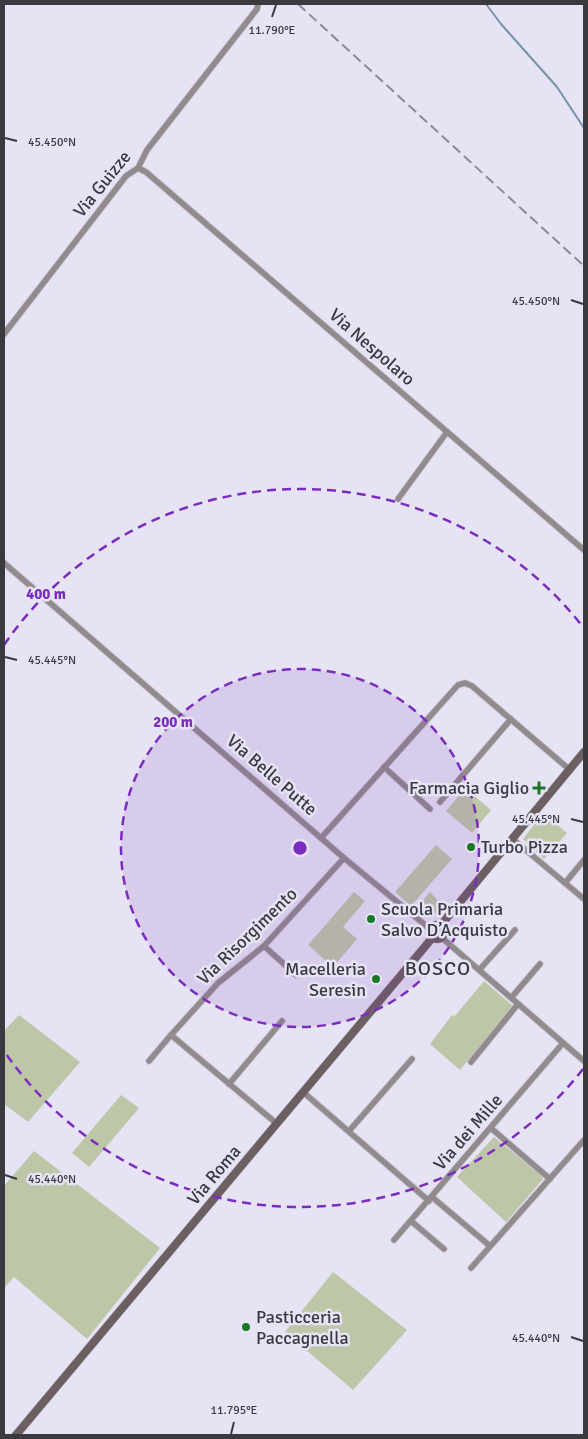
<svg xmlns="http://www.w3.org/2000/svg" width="588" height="1439" font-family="Signika,sans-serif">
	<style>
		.green { fill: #bdc7a7 }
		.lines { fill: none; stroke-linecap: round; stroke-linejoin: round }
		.stream { stroke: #7793aa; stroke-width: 2 }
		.street-casing { stroke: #c3c1d0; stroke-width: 7 }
		.secondary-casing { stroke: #c3c1d0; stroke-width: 9 }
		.street { stroke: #928a8c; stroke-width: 5.5 }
		.secondary { stroke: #6b5f61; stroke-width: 8 }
		.rail { stroke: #8b8995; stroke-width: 2; stroke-dasharray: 10 5; stroke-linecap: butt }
		.ticks { fill: none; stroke: #3a3940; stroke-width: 2 }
		.ring { fill: none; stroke: #7b2cbf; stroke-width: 2.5; stroke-dasharray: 9 6 }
		.poi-dot { fill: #1a7727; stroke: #e5e3f4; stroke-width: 2 }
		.labels { text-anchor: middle; stroke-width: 5; stroke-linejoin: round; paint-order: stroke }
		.street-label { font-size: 18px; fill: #3a3940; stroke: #e5e3f4 }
		.poi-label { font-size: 18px; fill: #3a3940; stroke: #e5e3f4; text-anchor: start }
		.quarter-label { font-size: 20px; letter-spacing: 1px; fill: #3a3940; stroke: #e5e3f4 }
		.ticks-label { font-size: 12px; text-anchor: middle; fill: #3a3940; stroke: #e5e3f4; stroke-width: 5; stroke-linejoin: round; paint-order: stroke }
		.centre { fill: #7b2cbf; stroke: #e5e3f4; stroke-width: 2.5 }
		.ring-label { font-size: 15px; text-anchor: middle; font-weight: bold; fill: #7b2cbf; stroke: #e5e3f4; stroke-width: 5; stroke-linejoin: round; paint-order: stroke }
	</style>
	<rect width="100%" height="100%" fill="#e5e3f4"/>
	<!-- green -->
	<g class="green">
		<polygon points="465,788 491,810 472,833 446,811"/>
		<polygon points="543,813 567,833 544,859 523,839"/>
		<polygon points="436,845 452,859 411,906 395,892"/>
		<polygon points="354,892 365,901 343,927 357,939 333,967 308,945"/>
		<path d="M430,892L445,908C434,916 427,916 417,908Z"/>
		<polygon points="484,981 513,1006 460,1070 430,1044 452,1015 454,1017"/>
		<polygon points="19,1015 80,1062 28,1122 4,1104 4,1031"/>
		<polygon points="121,1095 139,1108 89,1167 72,1153"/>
		<polygon points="494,1137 541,1175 543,1179 506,1222 457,1177"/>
		<polygon points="34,1151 160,1248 87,1339 14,1277 4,1288 4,1186"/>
		<polygon points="333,1272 407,1330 353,1390 285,1332"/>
	</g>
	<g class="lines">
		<!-- stream -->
		<polyline class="stream" points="486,4 501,24 557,87 584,128"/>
		<!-- street casing -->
		<g class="street-casing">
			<g id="street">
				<polyline points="138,168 146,172 584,550"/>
				<polyline points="4,334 126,176 138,168 147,150 257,9 258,4"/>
				<polyline points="398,499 447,432"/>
				<polyline points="4,563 344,858 430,929"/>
				<polyline points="384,767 430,809"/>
				<polyline points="440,802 511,719"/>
				<polyline points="321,838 458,685 465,683 472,686 570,770"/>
				<polyline points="514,840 584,899"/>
				<polyline points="565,883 584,860"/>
				<polyline points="441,937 584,1061"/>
				<polyline points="264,946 296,975"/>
				<polyline points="480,969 515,930"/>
				<polyline points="511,998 540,964"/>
				<polyline points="149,1061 171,1035"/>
				<polyline points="471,1062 518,1004"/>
				<polyline points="229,1084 282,1021"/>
				<polyline points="303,1092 429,1201"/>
				<polyline points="276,1123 171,1035 218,983 264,946 344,858"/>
				<polyline points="492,1129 550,1179"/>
				<polyline points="349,1131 412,1059"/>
				<polyline points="432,1197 490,1246"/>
				<polyline points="411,1221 444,1249"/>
				<polyline points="394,1240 563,1043"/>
				<polyline points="471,1268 584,1140"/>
			</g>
		</g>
		<!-- secondary casing -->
		<g class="secondary-casing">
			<g id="secondary">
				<circle cx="437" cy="932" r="7"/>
				<polyline points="441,925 584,752"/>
				<polyline points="16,1435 433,937"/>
			</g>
		</g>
		<!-- street -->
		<use href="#street" class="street"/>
		<!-- secondary -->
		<use href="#secondary" class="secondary"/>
		<!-- rail -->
		<polyline class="rail" points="298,4 584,266"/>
	</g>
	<!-- ticks -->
	<path class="ticks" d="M272,17L276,5M5,138L17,141M571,300L583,304M5,657L17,660M571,819L583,822M5,1175L17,1179M571,1337L583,1341M231,1434L234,1422"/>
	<!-- distance rings -->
	<circle cx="300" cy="848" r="179" fill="#7b2cbf" fill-opacity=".12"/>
	<g class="ring">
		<circle cx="300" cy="848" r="179"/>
		<path d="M583 1069A359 359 0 0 1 4 1051M4 645A359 359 0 0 1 583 627"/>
	</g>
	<!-- markers -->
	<g class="poi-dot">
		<path d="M536.5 780.5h5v5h5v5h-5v5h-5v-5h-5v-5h5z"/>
		<circle cx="471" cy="847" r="5"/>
		<circle cx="371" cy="919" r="5"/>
		<circle cx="376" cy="979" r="5"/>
		<circle cx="246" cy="1327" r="5"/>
	</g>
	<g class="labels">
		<!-- street labels -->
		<g class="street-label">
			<text transform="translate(102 184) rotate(-51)" y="6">Via Guizze</text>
			<text transform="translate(372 347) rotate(41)" y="6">Via Nespolaro</text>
			<text transform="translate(272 775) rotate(41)" y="6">Via Belle Putte</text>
			<text transform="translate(247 936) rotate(-44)" y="6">Via Risorgimento</text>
			<text transform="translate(468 1132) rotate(-49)" y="6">Via dei Mille</text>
			<text transform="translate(214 1175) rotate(-50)" y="6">Via Roma</text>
		</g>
		<!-- poi labels -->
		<g class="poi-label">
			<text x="529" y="794" text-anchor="end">Farmacia Giglio</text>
			<text x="481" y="853">Turbo Pizza</text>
			<text x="381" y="915">Scuola Primaria<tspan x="381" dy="21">Salvo D’Acquisto</tspan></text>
			<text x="366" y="975" text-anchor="end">Macelleria<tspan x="366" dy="21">Seresin</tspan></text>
			<text x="256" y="1323">Pasticceria<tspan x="256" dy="21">Paccagnella</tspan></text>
		</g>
		<!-- quarter labels -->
		<g class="quarter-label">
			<text x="438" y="975">BOSCO</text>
		</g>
	</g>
	<g class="ticks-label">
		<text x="272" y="34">11.790°E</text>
		<text x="52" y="146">45.450°N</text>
		<text x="536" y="305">45.450°N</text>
		<text x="52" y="664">45.445°N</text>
		<text x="536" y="823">45.445°N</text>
		<text x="52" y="1183">45.440°N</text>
		<text x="536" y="1342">45.440°N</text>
		<text x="234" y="1414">11.795°E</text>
	</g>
	<circle cx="300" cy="848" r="8" class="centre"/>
	<g class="ring-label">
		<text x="46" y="599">400 m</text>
		<text x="173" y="727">200 m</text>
	</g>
	<!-- border -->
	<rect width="588" height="1439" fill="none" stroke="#3a3940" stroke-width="10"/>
</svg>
